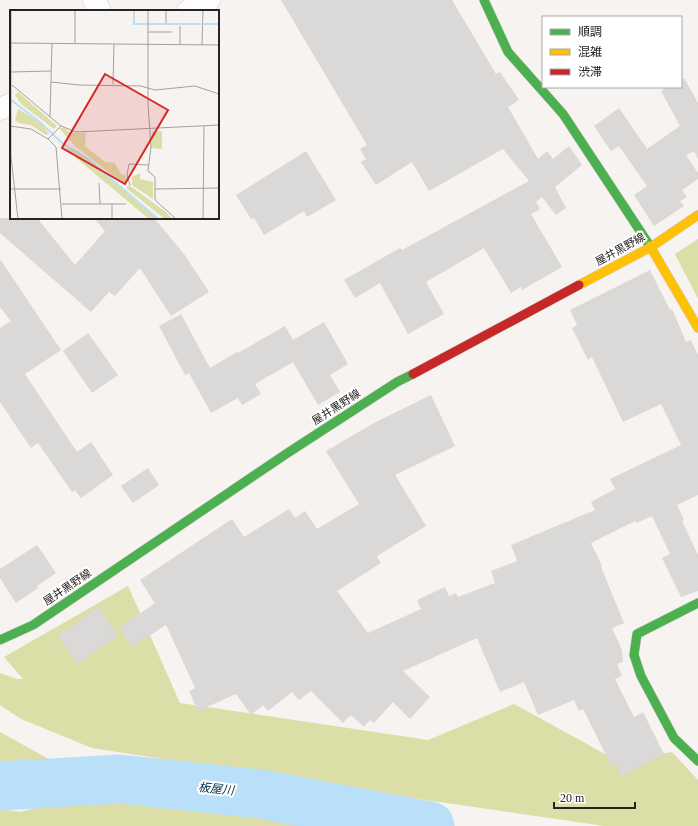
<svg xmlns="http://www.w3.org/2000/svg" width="698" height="826" font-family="'Times New Roman','Noto Sans JP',serif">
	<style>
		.green { fill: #dcdea8 }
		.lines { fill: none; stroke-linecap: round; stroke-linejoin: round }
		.river { stroke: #b9e0f8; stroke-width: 49 }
		.building { fill: #dad9d8 }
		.street-casing { stroke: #d2cfcd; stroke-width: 23 }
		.fast-casing { stroke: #d2cfcd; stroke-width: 10 }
		.slow-casing { stroke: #d2cfcd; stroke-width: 10 }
		.jam-casing { stroke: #d2cfcd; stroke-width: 10 }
		.street { stroke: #fefdfd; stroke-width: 22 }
		.fast { stroke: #4caf50; stroke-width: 9 }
		.slow { stroke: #ffc107; stroke-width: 9 }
		.jam { stroke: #c62828; stroke-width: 9 }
		.labels { text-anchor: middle; stroke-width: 4; stroke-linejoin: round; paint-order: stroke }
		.street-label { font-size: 11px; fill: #262322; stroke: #fff }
		.water-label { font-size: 12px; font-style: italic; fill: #002e44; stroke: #fff }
		.inset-river { fill: none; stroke: #b9e0f8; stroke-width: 2 }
		.inset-road { fill: none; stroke: #a3a09e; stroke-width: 1 }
		.view { fill: #d62828; fill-opacity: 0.15; stroke: #d62828; stroke-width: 2 }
		.inset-edge { fill: none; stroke: #262322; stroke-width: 2 }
	</style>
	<rect width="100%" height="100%" fill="#f6f3f0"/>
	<!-- green -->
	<g class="green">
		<polygon points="698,239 698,299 675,254"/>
		<polygon points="128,586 180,703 428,740 514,704 616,760 672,752 698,780 698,826 605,826 419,799 92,748 21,719 0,705 0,673 17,679 23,679 4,657"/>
		<polygon points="0,732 56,763 54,783 0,786"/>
		<polygon points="147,781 262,817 306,826 0,826 0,809 21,812 45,805 75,791"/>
	</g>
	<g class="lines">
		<!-- river -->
		<polyline class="river" points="0,786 119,779 260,794 430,826"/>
	</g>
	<!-- building -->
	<g class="building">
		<polygon points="281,0 452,0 496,74 500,72 519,100 508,107 538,159 547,151 553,159 569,146 582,165 555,187 566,208 556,215 542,197 536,202 540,209 531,214 562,267 522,290 521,287 511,293 484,248 426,282 444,314 408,334 380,283 355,298 344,280 400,248 402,250 529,181 503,149 429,191 412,162 376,185 361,162 366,159 360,149 367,145"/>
		<polygon points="684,78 698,103 698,159 694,151 686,155 698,173 698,179 682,190 687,197 680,201 684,206 654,226 634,195 647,186 619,146 611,151 594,126 619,108 647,149 680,126 661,91 668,87 681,87 681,80"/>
		<polygon points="306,151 336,200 307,217 304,211 264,235 254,218 251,219 236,195"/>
		<polygon points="0,218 37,218 75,265 105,231 94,218 154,218 184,254 209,292 171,316 140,268 115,296 109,292 91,312 0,233"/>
		<polygon points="0,259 61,350 25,374 77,452 91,442 113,475 81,498 75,490 72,492 38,443 31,448 0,402 0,328 11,321 0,307"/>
		<polygon points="650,270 670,310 672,309 686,342 691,340 698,355 698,495 677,505 684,520 682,521 698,555 698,591 681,597 662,558 670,554 652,516 636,523 635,521 591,543 602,566 601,567 624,623 612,628 622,650 623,662 617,664 622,676 615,679 634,717 643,712 664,754 622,776 616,765 612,767 583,709 579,711 574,700 538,715 524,682 500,692 477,638 403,671 430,697 410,719 393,702 374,723 370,720 364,727 351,715 343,723 311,691 299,700 292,692 268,711 263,705 251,715 236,694 198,711 189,691 195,688 166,625 132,647 119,628 155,603 140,580 232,519 244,537 289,509 295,518 305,511 317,529 359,504 326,451 374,423 431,395 455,446 395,475 426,526 377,556 381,563 337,591 368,633 421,609 417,600 445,587 449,596 456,593 458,597 495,583 491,571 517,561 511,545 595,510 591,502 615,489 610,479 681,445 661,404 623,422 592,357 588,360 572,328 577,325 570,310"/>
		<polygon points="181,314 210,368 237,352 238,353 285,326 293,340 324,322 348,364 330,375 340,392 318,405 293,362 255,384 261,394 242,405 238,398 211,413 189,373 185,375 159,326"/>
		<polygon points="88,333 118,375 92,393 63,351"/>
		<polygon points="148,468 159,485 133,503 121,486"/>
		<polygon points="37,545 56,573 37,586 38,588 16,603 0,578 0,569"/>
		<polygon points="98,607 118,635 77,664 58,636"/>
	</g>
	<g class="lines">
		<!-- street casing -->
		<g class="street-casing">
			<g id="street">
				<polyline points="94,0 100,11"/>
				<polyline points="188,11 209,0"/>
				<polyline points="0,109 11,104"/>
			</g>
		</g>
		<!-- fast casing -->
		<g class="fast-casing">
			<g id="fast">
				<polyline points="484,0 508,52 563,114 650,246"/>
				<polyline points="698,603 637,634 634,655 641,676 674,738 698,761"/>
				<polyline points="0,640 33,625 286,454 397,382 413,374"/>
			</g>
		</g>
		<!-- slow casing -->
		<g class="slow-casing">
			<g id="slow">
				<polyline points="650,246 698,328"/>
				<polyline points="579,285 651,247 698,215"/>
			</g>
		</g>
		<!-- jam casing -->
		<g class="jam-casing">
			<polyline id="jam" points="413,374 579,285"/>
		</g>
		<!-- street -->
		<use href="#street" class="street"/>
		<!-- fast -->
		<use href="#fast" class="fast"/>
		<!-- slow -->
		<use href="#slow" class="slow"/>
		<!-- jam -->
		<use href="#jam" class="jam"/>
	</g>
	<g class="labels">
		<!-- street labels -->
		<g class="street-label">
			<text transform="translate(620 249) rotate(-29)" y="4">屋井黒野線</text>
			<text transform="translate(336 407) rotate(-33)" y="4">屋井黒野線</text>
			<text transform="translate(67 587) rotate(-34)" y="4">屋井黒野線</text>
		</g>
		<!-- water labels -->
		<g class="water-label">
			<text transform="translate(216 789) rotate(6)" y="4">板屋川</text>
		</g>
	</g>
	<!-- overview -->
	<g transform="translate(10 10)">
		<rect width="209" height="209" fill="#f6f3f0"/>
		<path d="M8,82L47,116L44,119L11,94L5,85ZM8,99L31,113L39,124L36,125L21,115L8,113L5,110ZM49,118H55L62,125L61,123H76L75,136L95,152L105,153L111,164L116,166V176L65,136ZM152,121V139L141,138L142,122ZM41,127L55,138L68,141L147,209H139ZM130,163V169L143,172V189L122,175V167ZM119,175L157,203L162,209H155L131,190L116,178Z" fill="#dcdea8"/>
		<path class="inset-river" d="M124,0V14H191M194,14H209M0,89L31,113L52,133L77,148L148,209"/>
		<path class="inset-road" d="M1,0V147L8,209M65,0V33M138,0V95L141,137L138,161L145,167V190L166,209M156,13V0M170,16V35M138,22H162M0,33L209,35M192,35L193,0M1,62L41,61M41,72L69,75L131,76L145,80L185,76L209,84M103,74L104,34M2,75L51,116M40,107L42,33M0,116L21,119L38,129L51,116L66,122L209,115M38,129L46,137L52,209M89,173L90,194M120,175L117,165L119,154L138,155M0,179H51M145,179L209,178M52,194H116M102,194V209M193,209L194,116"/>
		<path class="view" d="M95,64L158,100L115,174L52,138Z"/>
		<rect width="209" height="209" class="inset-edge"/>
	</g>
	<!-- legend -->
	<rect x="542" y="16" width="140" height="72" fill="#ffffff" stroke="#a8a7a7"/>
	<rect x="550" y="29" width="20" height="6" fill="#4caf50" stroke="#a8a7a7"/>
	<text x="578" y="36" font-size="12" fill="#262322">順調</text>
	<rect x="550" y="49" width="20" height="6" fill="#ffc107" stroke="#a8a7a7"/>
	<text x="578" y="56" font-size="12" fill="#262322">混雑</text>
	<rect x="550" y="69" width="20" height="6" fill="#c62828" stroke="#a8a7a7"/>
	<text x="578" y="76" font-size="12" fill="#262322">渋滞</text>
	<!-- scale -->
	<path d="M554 802v6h81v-6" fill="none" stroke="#262322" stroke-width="2"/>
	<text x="560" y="802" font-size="12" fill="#262322" stroke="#ffffff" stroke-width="3" paint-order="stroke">20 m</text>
</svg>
